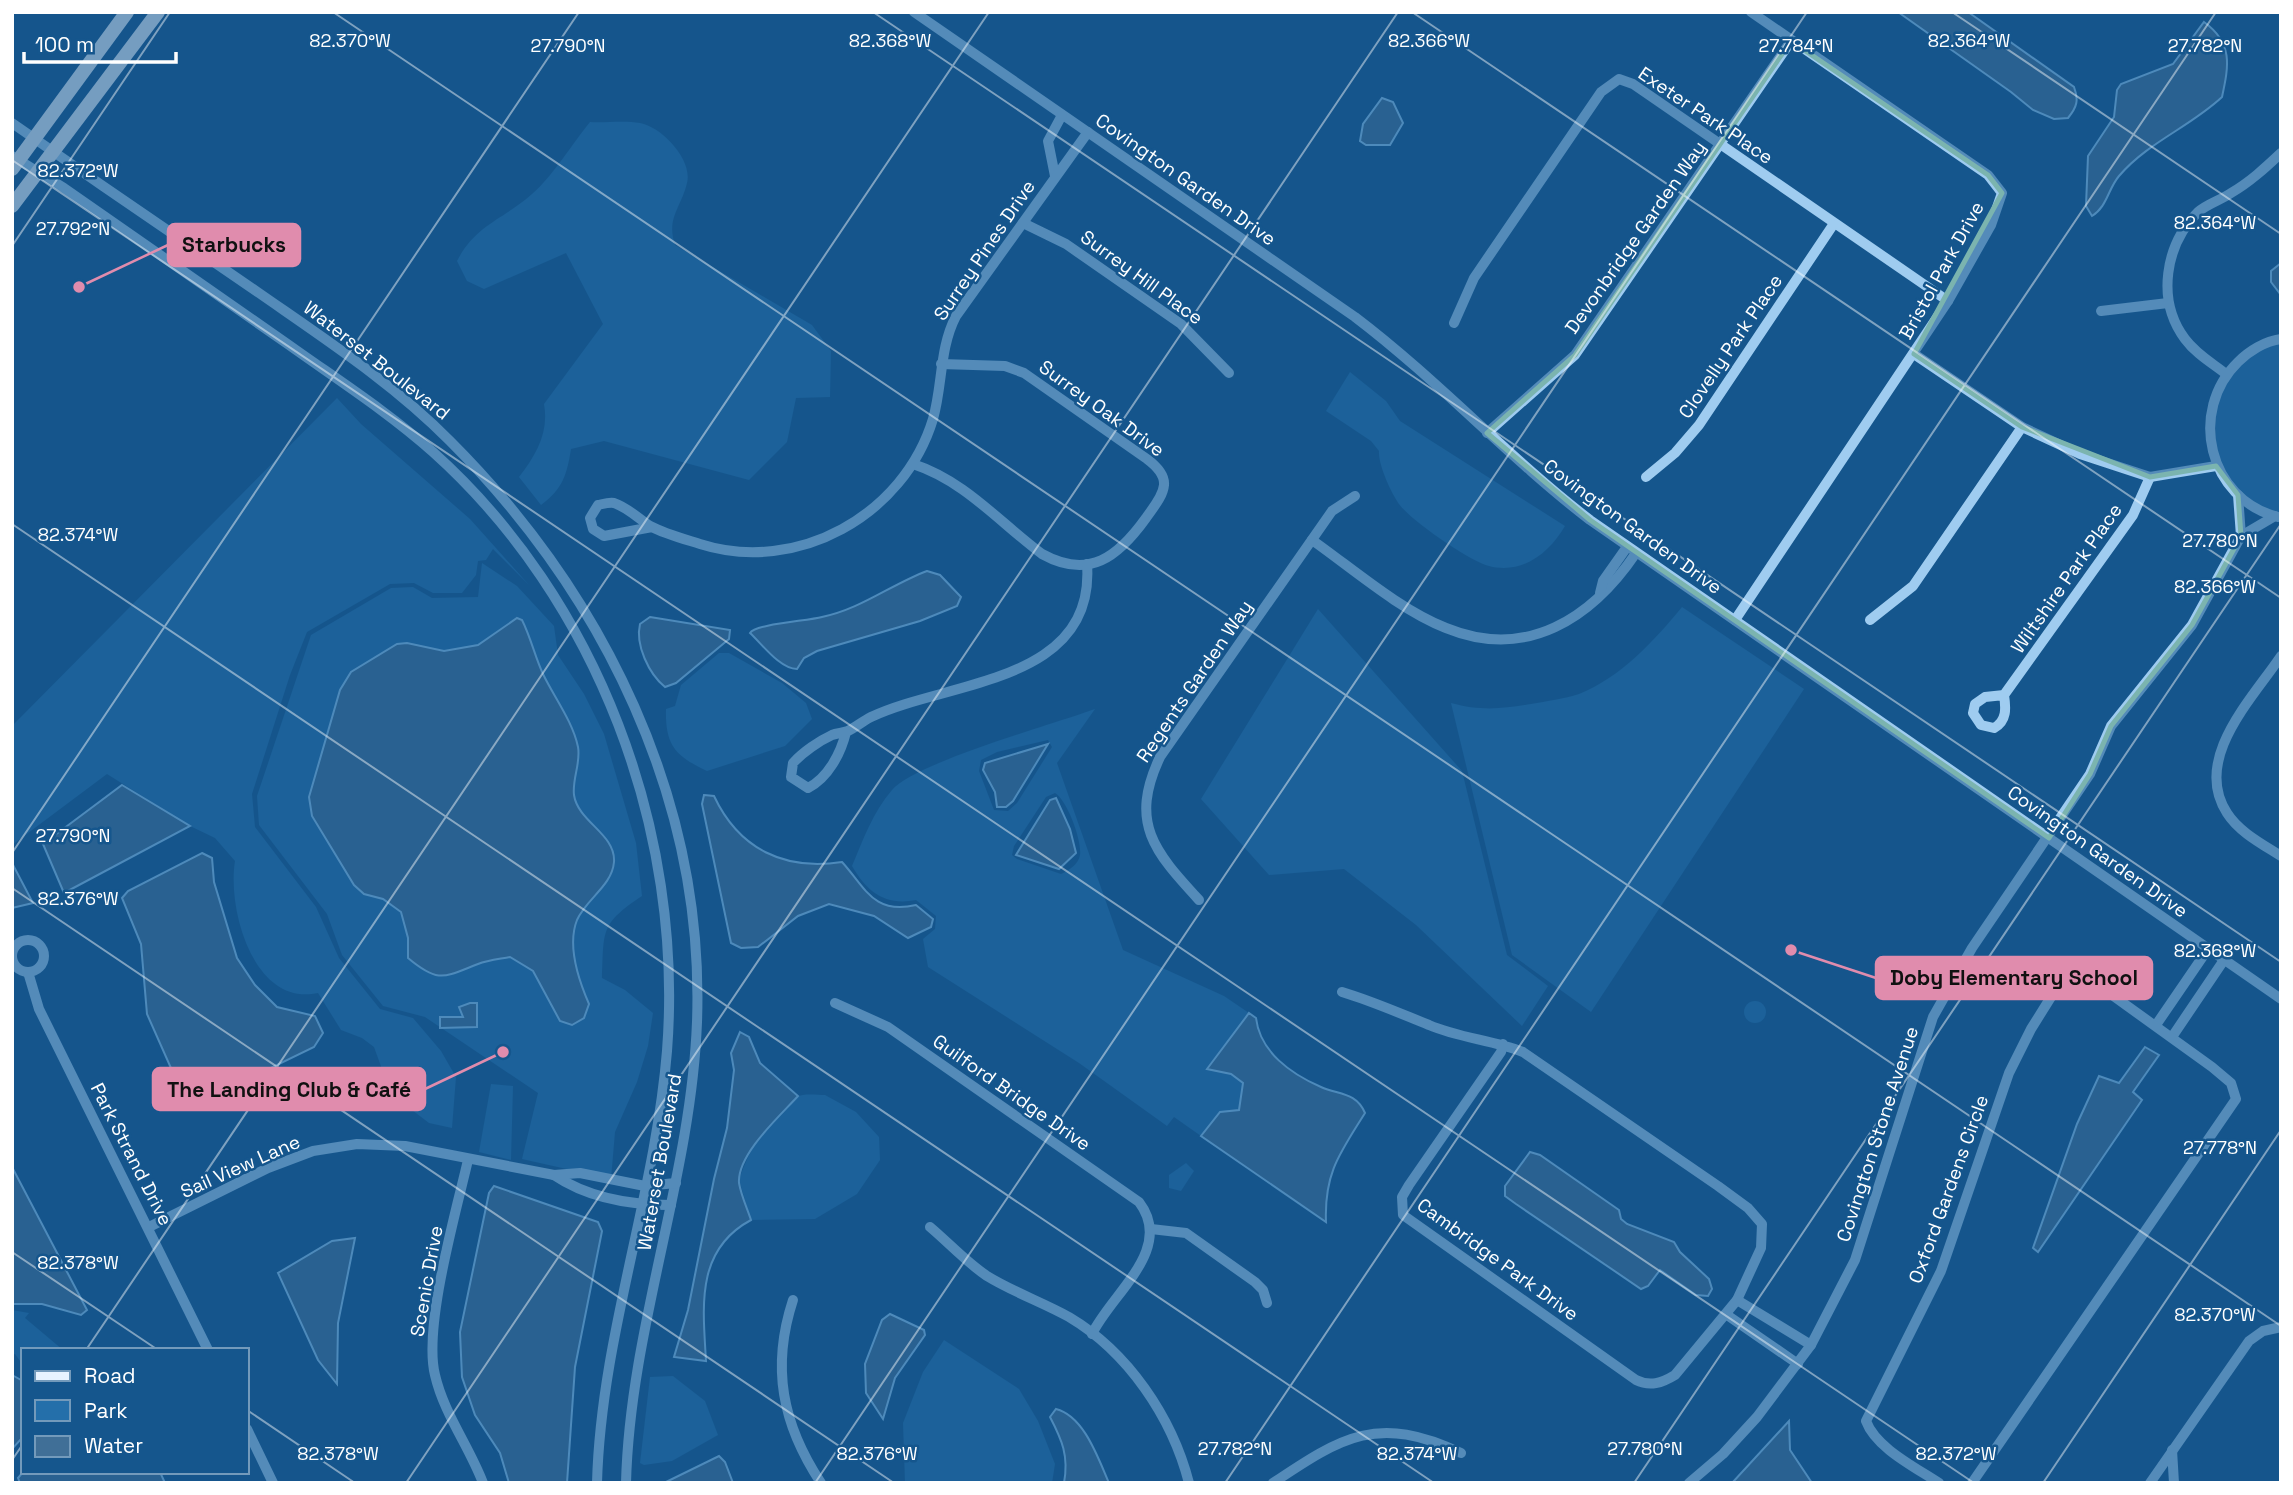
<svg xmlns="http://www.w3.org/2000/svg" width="2293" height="1495" font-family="'Space Grotesk',sans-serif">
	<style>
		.green { fill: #246faa; fill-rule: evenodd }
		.water { fill: #406f97; stroke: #91c9f3; stroke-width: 2 }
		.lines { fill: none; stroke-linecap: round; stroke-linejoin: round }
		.minor { stroke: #9fccf0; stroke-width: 10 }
		.major { stroke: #e8f3ff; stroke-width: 14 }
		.marked { fill: none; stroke: #7bb4af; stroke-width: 5; stroke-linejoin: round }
		.ticks { fill: none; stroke: #fff; stroke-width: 2; stroke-opacity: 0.45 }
		.labels { text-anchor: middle; stroke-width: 5; stroke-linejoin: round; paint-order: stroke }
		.street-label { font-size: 19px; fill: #fff; stroke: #15568d }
		.ticks-label { font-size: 18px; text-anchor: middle; fill: #fff; stroke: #15568d; stroke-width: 5; stroke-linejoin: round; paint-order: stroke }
		.leader { fill: none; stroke: #e08cad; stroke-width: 2.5 }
		.callout-dot { fill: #e08cad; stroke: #15568d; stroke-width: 2.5 }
		.callout { fill: #e08cad; stroke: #e08cad; stroke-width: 2.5 }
		.callout-label { font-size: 21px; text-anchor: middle; font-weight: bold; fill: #111 }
	</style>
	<rect width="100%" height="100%" fill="#15568d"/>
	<!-- green -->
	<g class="green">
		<path d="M590,122C606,123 624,120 640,123C662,127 693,160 687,183C681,208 666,218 675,245L812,325L831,351L830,397L796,398L787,442L749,480L604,441L571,449C567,474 563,489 541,505L519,477C537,454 549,432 544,404L603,324L566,253L484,289L467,281L457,261C476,224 503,220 532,194C553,176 572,144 590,122Z"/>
		<polygon points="2281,339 2281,517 2255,508 2216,466 2215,395 2248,353"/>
		<path d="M1350,372L1386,401L1400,421L1565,526C1550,552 1523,575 1489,566C1471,562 1405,517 1397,501C1390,490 1378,464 1379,451L1371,441L1326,411Z"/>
		<path d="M337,398L361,424L470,519L529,585L493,549L486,560L478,561L476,575L462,593H433L414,583L390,584L307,632L290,675L252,794L255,827L316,907L339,958L380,1009L413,1018L441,1051L456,1077L452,1128L429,1123L391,1094L374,1047L362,1038L341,1030L318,993C254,1007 227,910 235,861L215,838L190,826L107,774L12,845V726Z"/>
		<path d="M482,563L517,586L554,626L558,655L584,694L604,734L636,843L642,896C600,924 604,930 602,978L625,990L653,1013L648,1046L637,1082L615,1132L611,1179L522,1159L538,1093L425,1017L383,1006L342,955L327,914L259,825L257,796L311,635L391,588L413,587L432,598L478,597Z"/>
		<path d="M1682,607L1804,689L1591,1012L1512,955L1451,703C1480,711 1502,709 1531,704C1547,701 1564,699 1579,694C1620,678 1655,640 1682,607Z"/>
		<polygon points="1318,609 1462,771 1507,955 1548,986 1522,1026 1416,925 1344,869 1269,875 1201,799"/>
		<path d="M719,653H729L782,683L806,703L812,719L785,746L707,771C676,756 665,746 666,709L675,706L681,685Z"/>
		<path d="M1095,709L1057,763L1123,950L1224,996L1249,1013L1208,1069L1231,1074L1244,1083L1239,1110L1220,1112L1201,1136L1174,1117L1167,1126L1079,1063L928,967L923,939L935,929L936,916L916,900C885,906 867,892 852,866C863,840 873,812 892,790C914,763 1054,724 1095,709ZM1048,740L1052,747L1017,803L1008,811L994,810L979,771L981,760L997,752ZM1055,793C1067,800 1082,840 1080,855C1079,864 1068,871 1061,874L1017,859L1012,855L1014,846L1046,797Z"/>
		<circle cx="1755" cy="1012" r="11"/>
		<polygon points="491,1084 513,1086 511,1160 479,1152"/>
		<path d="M825,1095L856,1112L879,1137L880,1160L857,1194L815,1219L751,1220L739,1180C748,1151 770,1114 797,1097C803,1093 817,1095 825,1095Z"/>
		<polygon points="1186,1163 1194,1171 1181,1191 1169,1188 1169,1175"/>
		<polygon points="12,1310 29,1313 25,1318 63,1350 23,1350 23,1365 15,1354 12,1355"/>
		<polygon points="944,1340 1019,1389 1038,1421 1055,1464 1052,1483 905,1483 903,1423 923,1372"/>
		<polygon points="673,1376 705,1401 718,1435 672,1461 644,1465 640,1463 650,1377"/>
	</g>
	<!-- water -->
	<g class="water">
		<path d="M1898,12H1968L2074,87C2079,100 2077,107 2068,118L2054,119L2033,110L2011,92Z"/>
		<path d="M2204,22C2233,43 2229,65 2222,97C2190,127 2148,142 2119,176C2108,189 2107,207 2092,216L2086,206L2088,156L2114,117L2117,90L2121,84L2173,64Z"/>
		<polygon points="1382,98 1393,102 1403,123 1390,145 1366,145 1360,141 1363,124"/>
		<polygon points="2281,263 2281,295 2271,282 2271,271"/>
		<path d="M927,571L940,575L961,597L957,606L920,621L817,651L804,658L797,669C780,669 762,644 750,633C755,624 807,621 822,617C861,609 890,585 927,571Z"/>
		<path d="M650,617L730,630L729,639L676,683L665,687C649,674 635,645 640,624Z"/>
		<path d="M517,618L522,620C531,638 535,657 543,674C554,697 573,722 578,747C581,763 572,779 574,795C578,822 616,834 614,862C612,886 586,899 577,920C567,945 579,981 589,1004L584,1018L572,1025L560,1021L533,971L510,957C500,959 488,960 478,964C444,977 439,984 408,958V938L401,912L383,899L364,894L354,885L312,816L309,797L340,690L351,672L397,644L407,643L444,651L478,645Z"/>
		<polygon points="1048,744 1013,801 1006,807 997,807 995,792 983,770 985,763"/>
		<polygon points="122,785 190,826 64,893 43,844"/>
		<path d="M704,795L714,796C739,849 784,871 842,862C865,887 873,915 916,905L933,919L931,927L908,938L874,916L829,904L798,916L758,947L741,948L731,943L702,804Z"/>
		<polygon points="1056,798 1070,829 1076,853 1059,869 1016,855 1050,800"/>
		<polygon points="202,853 212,858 214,882 237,958 255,985 277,1007 315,1016 323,1033 314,1047 192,1106 182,1093 147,1014 141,944 122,898 128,891"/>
		<polygon points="12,863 33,903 12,908"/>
		<polygon points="470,1003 477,1003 477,1027 440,1028 440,1017 463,1017 459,1007"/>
		<path d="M1249,1013L1256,1018C1260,1052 1291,1074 1321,1087C1339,1095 1356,1092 1365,1113C1340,1153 1324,1173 1326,1222L1201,1136L1220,1112L1239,1110L1243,1083L1231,1074L1207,1069Z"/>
		<path d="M740,1032L749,1037L760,1063L798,1096C781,1115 737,1154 739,1183C741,1195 747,1208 751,1220C695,1250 703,1307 706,1361L674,1357L688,1310L714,1179L727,1128L734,1070L731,1053Z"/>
		<polygon points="2145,1047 2159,1055 2133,1092 2142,1100 2038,1252 2033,1248 2077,1124 2099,1076 2119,1083"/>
		<polygon points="1530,1152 1540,1155 1619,1210 1621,1219 1627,1224 1674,1242 1680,1252 1709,1279 1712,1289 1708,1296 1696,1295 1660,1270 1648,1286 1641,1289 1516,1204 1505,1196 1505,1186"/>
		<polygon points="12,1167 87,1310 81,1315 42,1304 12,1304"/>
		<polygon points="494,1186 592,1220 598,1222 602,1231 575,1367 567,1483 509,1483 500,1453 475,1415 462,1377 460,1332 489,1193"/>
		<polygon points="355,1238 338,1323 337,1384 318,1360 278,1273 332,1241"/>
		<polygon points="890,1314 924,1330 925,1335 895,1378 883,1419 866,1393 865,1364 882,1320"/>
		<polygon points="12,1375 21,1380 23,1437 12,1449"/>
		<path d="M1056,1409C1084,1416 1098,1458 1109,1483H1064C1069,1456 1062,1440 1050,1417Z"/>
		<polygon points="1789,1421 1790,1450 1812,1483 1732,1483"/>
		<polygon points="719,1456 725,1462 733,1483 664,1483"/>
		<polygon points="23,1472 160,1472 165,1483 20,1483 18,1478"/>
	</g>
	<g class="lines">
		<!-- minor -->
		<g class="minor">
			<path d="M914,12L1355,317C1438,380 1508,457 1590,520L2281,999"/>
			<path d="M12,123C94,180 177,237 259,293C325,339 394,384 450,441C604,595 705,801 697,1022C691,1178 630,1327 626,1483"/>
			<path d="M12,156L64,188C139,240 214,293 289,345C338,380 388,412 433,452C598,600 684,831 667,1051C655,1197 601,1336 597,1483"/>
			<polyline points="1055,176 1048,141 1062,115"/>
			<polyline points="1023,223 1066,244 1181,324 1229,373"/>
			<polyline points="2101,311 2168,303"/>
			<polyline points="1454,323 1474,278 1601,92 1619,79 1633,84 1948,301"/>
			<polyline points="1914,354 2022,427 2080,454 2150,477 2216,466"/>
			<path d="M2226,374C2212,363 2196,354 2185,339C2156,300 2165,245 2198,212C2207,204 2221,200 2231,193C2250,182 2265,168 2281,153"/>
			<polyline points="1487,433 1575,355 1791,41"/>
			<path d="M913,464C965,481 999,522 1042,554C1089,580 1118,557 1146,518C1152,509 1163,497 1164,485C1165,474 1155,465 1147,459L1024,373L1005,366L941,364"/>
			<polyline points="1646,477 1675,453 1699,425 1833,225"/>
			<polyline points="2238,495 2241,536"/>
			<path d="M2278,517C2208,499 2188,411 2238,362C2249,351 2265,341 2281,339"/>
			<path d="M652,527L604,536L593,529L590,518L598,505C603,504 609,502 614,503C627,507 639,519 650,526C665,534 684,539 700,544C797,575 904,515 933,419C943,384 939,349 956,316L1088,132"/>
			<path d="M1312,540C1353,569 1400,610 1446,628C1527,661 1592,618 1636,553"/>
			<polyline points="1600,593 1603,581 1627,547"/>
			<polyline points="1735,620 1948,301 1991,225 2002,193 1988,175 1751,12"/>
			<polyline points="1870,620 1913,586 2022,427"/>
			<path d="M2281,656C2252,699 2192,759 2227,813C2239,832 2262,844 2281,856"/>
			<path d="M2004,695L1985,697L1975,704L1973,713L1981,725L1994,728C2007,721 2006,708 2004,695L2133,515L2150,477"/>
			<path d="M846,732C841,753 828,778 808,788L791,777L793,763C803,752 819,741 832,735C837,733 843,733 848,731C856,727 863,721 871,717C946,681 1096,684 1087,564"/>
			<path d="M1199,900C1154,851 1129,823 1160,757L1332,511L1355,496"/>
			<circle cx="28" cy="956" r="16"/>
			<polyline points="28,972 39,1009 208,1350"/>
			<path d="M1342,992C1372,1001 1399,1013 1429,1025C1459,1038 1493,1040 1523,1052L1718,1186L1748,1208L1762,1224L1761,1248L1737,1300L1675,1375C1662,1383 1650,1387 1636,1380L1403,1215L1402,1197L1409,1185L1501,1052L1503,1044"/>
			<path d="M835,1003L888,1027L1139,1202C1175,1249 1112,1293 1092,1334"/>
			<polyline points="2156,1025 2208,949"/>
			<polyline points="2172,1037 2224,960"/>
			<path d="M468,1160C456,1212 423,1327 435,1375C444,1414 469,1446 483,1483"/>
			<path d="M554,1175C588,1198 631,1205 671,1205"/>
			<polyline points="149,1227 268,1168 313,1151 357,1144 405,1146 554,1175 580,1173 645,1186 676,1183"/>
			<path d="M930,1227C949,1243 966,1262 987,1276C1013,1292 1042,1302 1069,1317C1128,1352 1172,1417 1189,1483"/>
			<polyline points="1151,1229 1186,1233 1255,1282 1263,1290 1267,1303"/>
			<path d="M793,1300C771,1367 782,1424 821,1483"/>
			<polyline points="1737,1300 1811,1345"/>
			<polyline points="1727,1315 1798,1364"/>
			<polyline points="247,1429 273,1483"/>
			<polyline points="2172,1450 2174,1483"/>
			<path d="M1273,1483C1343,1436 1378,1414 1461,1453"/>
			<polyline points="1689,1483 1723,1454 1757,1417 1811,1345 1855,1260 1933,1017 1972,948 2090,774 2111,726 2192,625 2241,536 2275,516"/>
			<path d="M1939,1483C1915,1467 1876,1448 1866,1421L1941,1271L2009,1073L2031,1029L2061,981L2087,980L2101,987L2212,1067L2231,1083L2236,1099L1972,1483"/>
			<polyline points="2150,1483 2249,1341 2263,1331 2281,1327"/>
		</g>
		<!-- major -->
		<g class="major">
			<polyline points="12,169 127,12"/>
			<polyline points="12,206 158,12"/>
		</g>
	</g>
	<!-- marked area -->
	<path d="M0 0H2293V1495H0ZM1791,41L1988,175L2002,193L1914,354L2022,427L2150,477L2216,466L2238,495L2241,536L2192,625L2111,726L2090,774L2049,838L1590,520L1487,433L1575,355Z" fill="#15568d" fill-opacity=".55" fill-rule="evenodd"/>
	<path class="marked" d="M1791,41L1988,175L2002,193L1914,354L2022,427L2150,477L2216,466L2238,495L2241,536L2192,625L2111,726L2090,774L2049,838L1590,520L1487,433L1575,355Z"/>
	<!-- ticks -->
	<path class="ticks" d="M333,12L2281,1326M873,12L2281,962M1412,12L2281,598M1952,12L2281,234M12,160L1974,1483M12,246L170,12M12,524L1434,1483M12,853L579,12M12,888L894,1483M12,1252L158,1350M86,1350L989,12M247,1410L355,1483M12,1460L23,1444M406,1483L1398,12M815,1483L1807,12M1225,1483L2216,12M1634,1483L2281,524M2043,1483L2281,1130"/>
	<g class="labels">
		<!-- street labels -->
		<g class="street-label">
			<text transform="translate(1706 115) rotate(34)" y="7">Exeter Park Place</text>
			<text transform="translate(1186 179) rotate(35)" y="7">Covington Garden Drive</text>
			<text transform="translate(1635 237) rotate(-55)" y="7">Devonbridge Garden Way</text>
			<text transform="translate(984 250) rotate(-56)" y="7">Surrey Pines Drive</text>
			<text transform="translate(1941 270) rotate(-61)" y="7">Bristol Park Drive</text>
			<text transform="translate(1142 277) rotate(36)" y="7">Surrey Hill Place</text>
			<text transform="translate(1730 346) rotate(-56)" y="7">Clovelly Park Place</text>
			<text transform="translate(377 360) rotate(38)" y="7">Waterset Boulevard</text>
			<text transform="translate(1102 408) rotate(36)" y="7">Surrey Oak Drive</text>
			<text transform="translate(1633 526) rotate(36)" y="7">Covington Garden Drive</text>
			<text transform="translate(2066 578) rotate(-55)" y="7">Wiltshire Park Place</text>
			<text transform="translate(1194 681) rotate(-56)" y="7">Regents Garden Way</text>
			<text transform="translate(2098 851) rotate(35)" y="7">Covington Garden Drive</text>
			<text transform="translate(1012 1092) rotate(35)" y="7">Guilford Bridge Drive</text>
			<text transform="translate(1877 1134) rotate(-72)" y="7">Covington Stone Avenue</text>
			<text transform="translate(132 1154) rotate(63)" y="7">Park Strand Drive</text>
			<text transform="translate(659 1162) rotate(-80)" y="7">Waterset Boulevard</text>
			<text transform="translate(240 1166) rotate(-24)" y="7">Sail View Lane</text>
			<text transform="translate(1948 1189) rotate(-70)" y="7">Oxford Gardens Circle</text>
			<text transform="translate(1498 1259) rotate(36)" y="7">Cambridge Park Drive</text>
			<text transform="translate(426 1281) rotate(-80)" y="7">Scenic Drive</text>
		</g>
	</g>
	<g class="ticks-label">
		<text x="350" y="47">82.370°W</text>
		<text x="890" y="47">82.368°W</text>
		<text x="1429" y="47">82.366°W</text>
		<text x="1969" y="47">82.364°W</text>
		<text x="568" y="52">27.790°N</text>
		<text x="1796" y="52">27.784°N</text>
		<text x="2205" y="52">27.782°N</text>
		<text x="78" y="177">82.372°W</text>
		<text x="2215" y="229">82.364°W</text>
		<text x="73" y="235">27.792°N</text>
		<text x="78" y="541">82.374°W</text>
		<text x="2220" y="547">27.780°N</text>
		<text x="2215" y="593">82.366°W</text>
		<text x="73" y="842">27.790°N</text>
		<text x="78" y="905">82.376°W</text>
		<text x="2215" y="957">82.368°W</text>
		<text x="2220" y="1154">27.778°N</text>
		<text x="78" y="1269">82.378°W</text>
		<text x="2215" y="1321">82.370°W</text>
		<text x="1235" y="1455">27.782°N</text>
		<text x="1645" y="1455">27.780°N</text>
		<text x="338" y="1460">82.378°W</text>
		<text x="877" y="1460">82.376°W</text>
		<text x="1417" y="1460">82.374°W</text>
		<text x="1956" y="1460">82.372°W</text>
	</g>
	<!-- callouts -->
	<path class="leader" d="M79 287L168 245M1791 950L1876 978M503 1052L425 1089"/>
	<g class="callout-dot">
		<circle cx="79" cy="287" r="7"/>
		<circle cx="1791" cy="950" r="7"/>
		<circle cx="503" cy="1052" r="7"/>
	</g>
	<g class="callout">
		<rect x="168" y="224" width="132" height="42" rx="7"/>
		<rect x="1876" y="957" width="276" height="42" rx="7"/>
		<rect x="153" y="1068" width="272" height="42" rx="7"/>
	</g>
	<g class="callout-label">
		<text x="234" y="252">Starbucks</text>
		<text x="2014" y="985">Doby Elementary School</text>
		<text x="289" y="1097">The Landing Club &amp; Café</text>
	</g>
	<!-- border -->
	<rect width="2293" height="1495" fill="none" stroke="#ffffff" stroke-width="28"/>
	<!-- legend -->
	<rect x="21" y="1348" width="228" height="126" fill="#15568d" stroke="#739abb" stroke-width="2"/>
	<rect x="35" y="1371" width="35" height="10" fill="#e8f3ff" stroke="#739abb" stroke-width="2"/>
	<text x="84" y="1383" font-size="21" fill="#ffffff">Road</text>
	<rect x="35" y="1400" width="35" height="21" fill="#246faa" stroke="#739abb" stroke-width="2"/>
	<text x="84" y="1418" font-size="21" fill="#ffffff">Park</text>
	<rect x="35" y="1436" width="35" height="21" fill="#406f97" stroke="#739abb" stroke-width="2"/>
	<text x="84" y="1453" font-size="21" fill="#ffffff">Water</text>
	<!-- scale -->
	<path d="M24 52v10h152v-10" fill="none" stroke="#ffffff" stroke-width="3.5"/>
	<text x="35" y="52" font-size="21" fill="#ffffff" stroke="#15568d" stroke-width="5" paint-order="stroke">100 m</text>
</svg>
